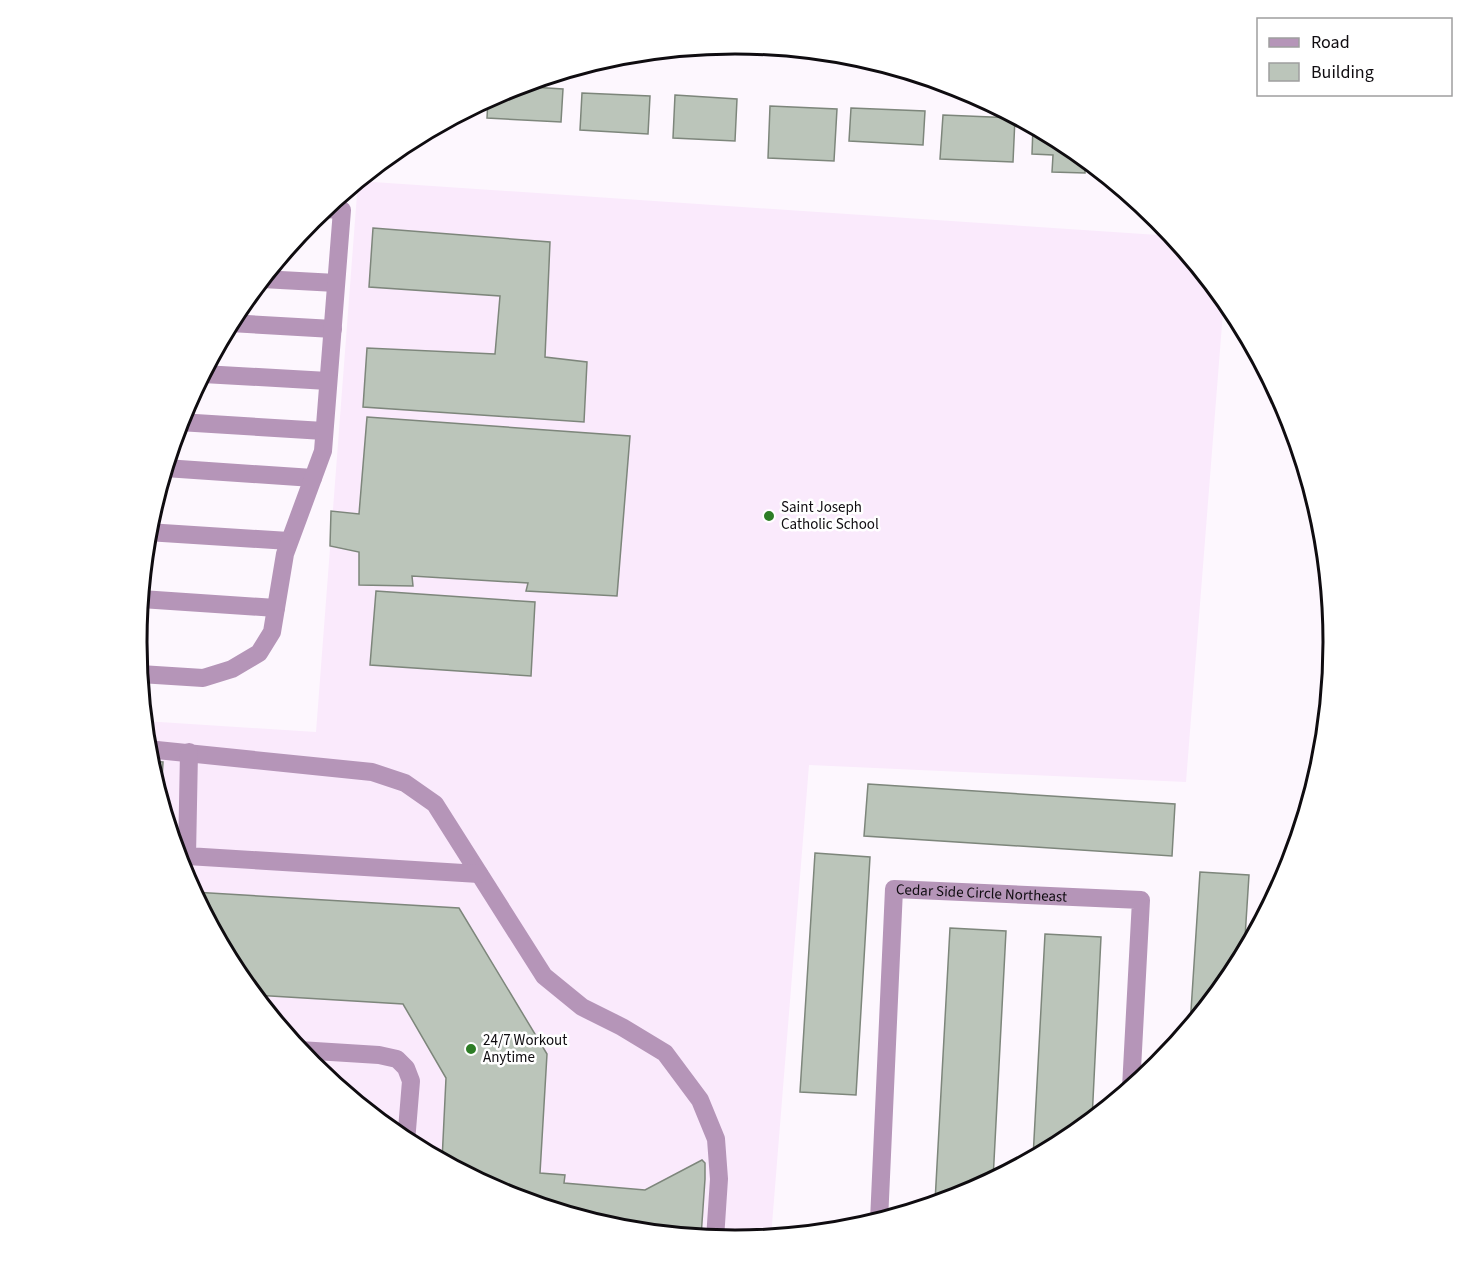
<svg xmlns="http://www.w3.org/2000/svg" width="1470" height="1284" font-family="'Source Sans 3',sans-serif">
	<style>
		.built { fill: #faeafc }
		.building { fill: #bbc5ba; stroke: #7d867b; stroke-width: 1.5 }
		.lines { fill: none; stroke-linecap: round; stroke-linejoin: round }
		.minor { stroke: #b595b8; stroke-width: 18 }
		.poi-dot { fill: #2d7d26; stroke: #fff; stroke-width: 2 }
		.labels { text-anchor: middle; stroke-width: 5; stroke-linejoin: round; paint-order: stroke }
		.poi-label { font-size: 15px; fill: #0f0c10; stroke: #fff; text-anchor: start }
		.street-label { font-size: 15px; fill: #0f0c10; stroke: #fff }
		.rim { fill: none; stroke: #0f0c10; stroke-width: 3 }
	</style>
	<rect width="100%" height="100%" fill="#fdf7fe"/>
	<!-- built -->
	<polygon class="built" points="358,181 1173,236 1224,299 1186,782 809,765 771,1237 735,1240 618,1229 506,1195 402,1139 312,1065 237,974 182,871 148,758 144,721 316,732"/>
	<!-- building -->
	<g class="building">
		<polygon points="516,86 563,89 561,122 487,118 488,99"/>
		<polygon points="582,93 650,96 648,134 580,130"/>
		<polygon points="675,95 737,99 735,141 673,138"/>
		<polygon points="770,106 837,109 834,161 768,158"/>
		<polygon points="851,108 925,111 923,145 849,141"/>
		<polygon points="943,115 1015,118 1013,162 940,159"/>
		<polygon points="1033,126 1068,145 1085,159 1085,173 1052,172 1053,155 1032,154"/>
		<polygon points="373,228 550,242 545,357 587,362 584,422 363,407 367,348 495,354 500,296 369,287"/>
		<polygon points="367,417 630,436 617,596 526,591 528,583 412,576 413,586 359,585 359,552 330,546 331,511 359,514"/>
		<polygon points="376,591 535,602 531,676 370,665"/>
		<polygon points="149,761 163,762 161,800"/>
		<polygon points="868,784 1175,804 1172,856 864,836"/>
		<polygon points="815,853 870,857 856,1095 800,1092"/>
		<polygon points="1200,872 1249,875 1244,953 1232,975 1190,1026"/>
		<polygon points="193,892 459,908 547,1054 540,1173 565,1175 564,1183 645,1190 702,1160 705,1163 705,1179 701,1237 618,1229 506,1195 442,1161 446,1078 403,1004 254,995 237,974"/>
		<polygon points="950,928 1006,931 993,1180 964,1195 941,1202 935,1202"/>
		<polygon points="1045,934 1101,937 1092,1120 1067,1140 1033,1158"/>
	</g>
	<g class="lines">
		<!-- minor -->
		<g class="minor">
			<polyline points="262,279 336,283"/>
			<polyline points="230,323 333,329"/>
			<polyline points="203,374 328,381"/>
			<polyline points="179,422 324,431"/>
			<polyline points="165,468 313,478"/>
			<polyline points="147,532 289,541"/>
			<polyline points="141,599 276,608"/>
			<polyline points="140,674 203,678 232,669 259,653 272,632 285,554 323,451 342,210 324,209"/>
			<polyline points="147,749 372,772 405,783 435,804 544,976 582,1007 622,1027 665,1053 700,1100 716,1139 719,1179 715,1239"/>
			<polyline points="189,752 187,856 479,874"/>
			<polyline points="299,1050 379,1055 397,1059 406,1068 411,1081 406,1142"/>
			<path id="s1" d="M879,1221L894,889L1141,900L1131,1088"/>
		</g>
	</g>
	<!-- markers -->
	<g class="poi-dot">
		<circle cx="769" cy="516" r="6"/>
		<circle cx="471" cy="1049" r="6"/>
	</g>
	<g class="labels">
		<!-- poi labels -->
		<g class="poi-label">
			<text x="781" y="512">Saint Joseph<tspan x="781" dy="17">Catholic School</tspan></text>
			<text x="483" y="1045">24/7 Workout<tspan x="483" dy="17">Anytime</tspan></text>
		</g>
		<!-- street labels -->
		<g class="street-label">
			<text dy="5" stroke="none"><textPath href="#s1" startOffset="420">Cedar Side Circle Northeast</textPath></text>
		</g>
	</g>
	<!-- crop -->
	<path d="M0 0H1470V1284H0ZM147 642a588 588 0 1 1 1176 0a588 588 0 1 1-1176 0Z" fill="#fff" fill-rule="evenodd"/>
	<path class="rim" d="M147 642a588 588 0 1 1 1176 0a588 588 0 1 1-1176 0Z"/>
	<!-- legend -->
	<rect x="1257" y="18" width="195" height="78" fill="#ffffff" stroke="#9f9e9f" stroke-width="1.5"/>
	<rect x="1269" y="38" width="30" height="9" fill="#b595b8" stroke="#9f9e9f" stroke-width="1.5"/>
	<text x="1311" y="48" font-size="18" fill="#0f0c10">Road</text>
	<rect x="1269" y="63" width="30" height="18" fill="#bbc5ba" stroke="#9f9e9f" stroke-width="1.5"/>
	<text x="1311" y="78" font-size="18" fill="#0f0c10">Building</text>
</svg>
